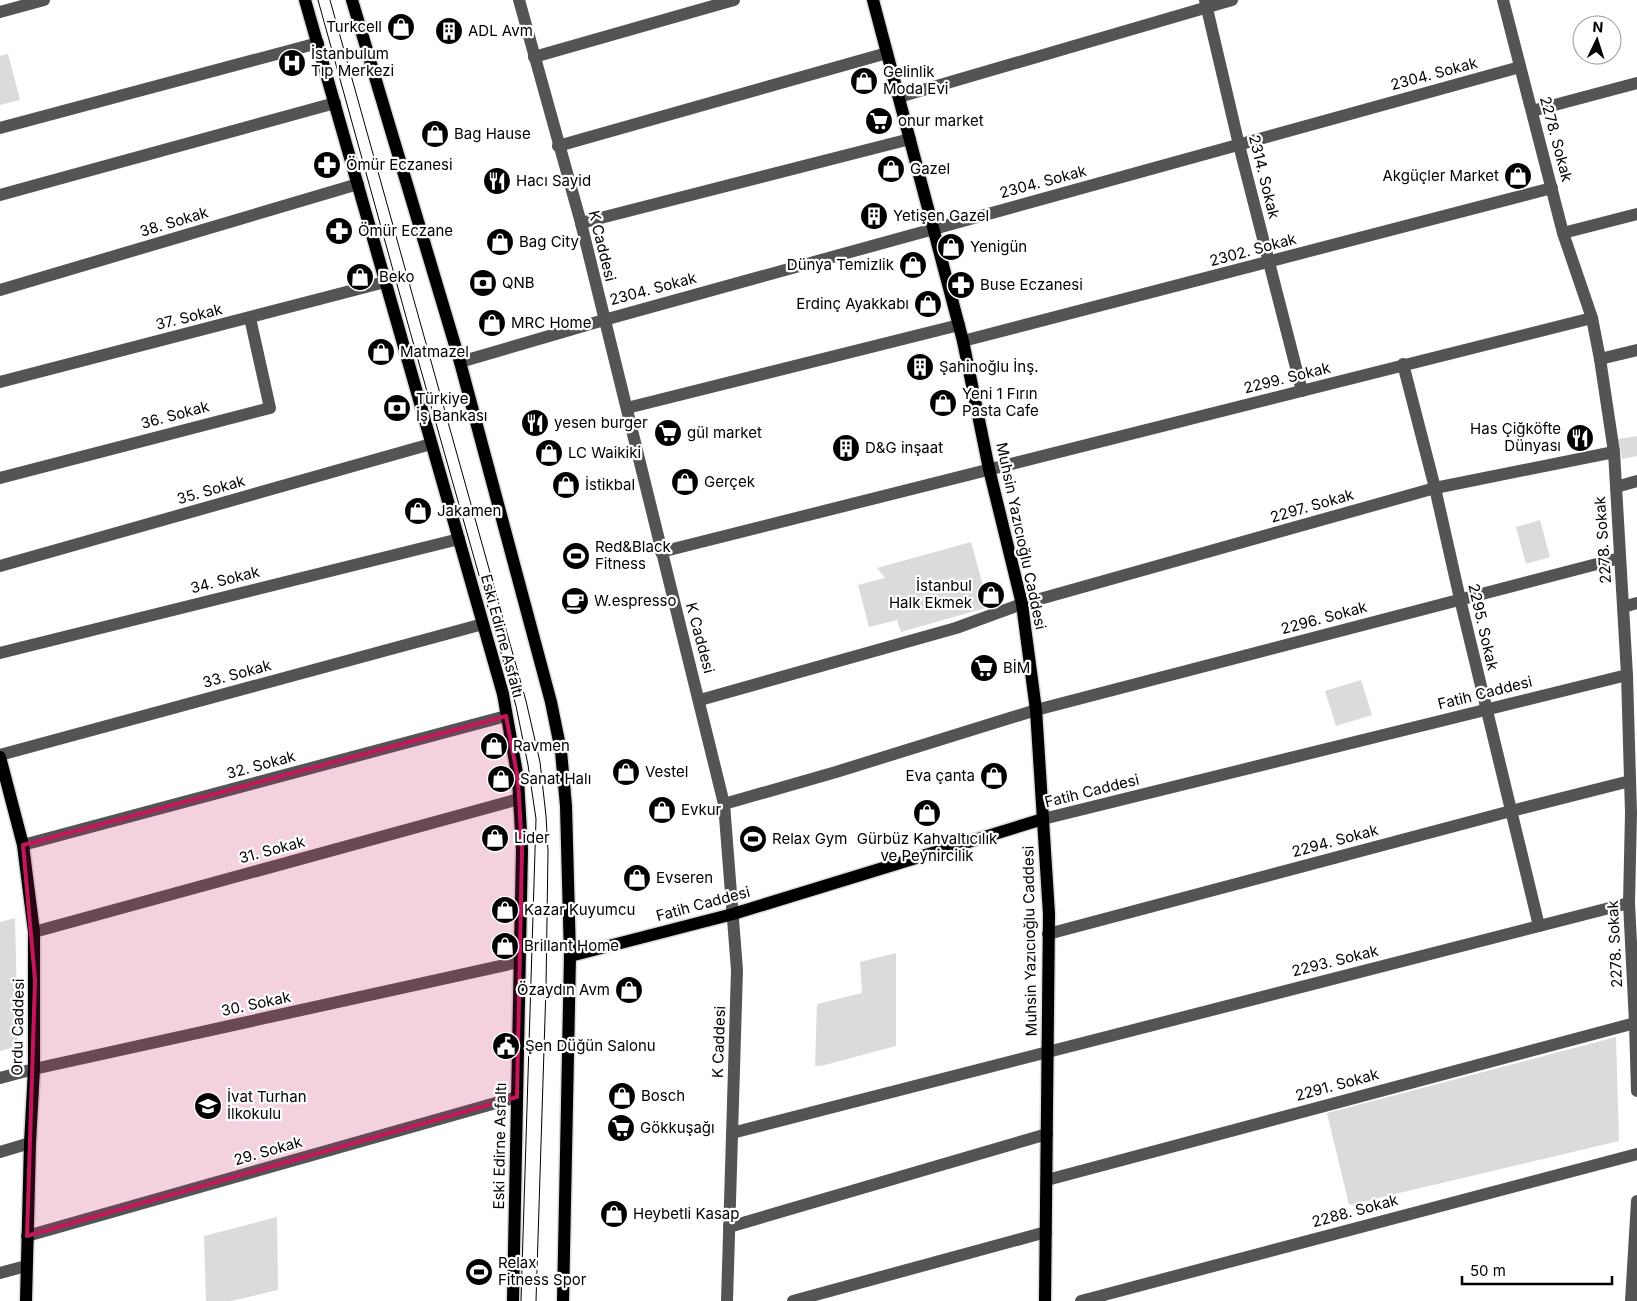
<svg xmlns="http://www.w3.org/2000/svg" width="1637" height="1301" font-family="Inter,sans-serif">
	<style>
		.green { fill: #dbdbdb }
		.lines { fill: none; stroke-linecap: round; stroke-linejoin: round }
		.major-casing { stroke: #dbdbdb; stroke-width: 15 }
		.minor { stroke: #545454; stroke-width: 12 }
		.major { stroke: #000; stroke-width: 12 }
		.tram { stroke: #000; stroke-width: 1 }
		.marked { fill: #c2185b; fill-opacity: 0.2; stroke: #c2185b; stroke-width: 4; stroke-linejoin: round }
		.labels { text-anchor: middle; stroke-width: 4.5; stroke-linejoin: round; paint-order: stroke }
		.poi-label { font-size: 15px; fill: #000; stroke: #fff; text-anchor: start }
		.street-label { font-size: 15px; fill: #000; stroke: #fff }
	</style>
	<rect width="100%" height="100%" fill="#fff"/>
	<!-- green -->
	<g class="green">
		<polygon points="8,54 20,100 0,105 0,56"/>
		<polygon points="1637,436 1637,456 1622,459 1618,439"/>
		<polygon points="1540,520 1550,557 1526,564 1516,527"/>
		<polygon points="971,542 989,607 901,632 897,620 869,627 858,585 885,578 877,568"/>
		<polygon points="1361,680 1372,715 1336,726 1325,691"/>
		<polygon points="15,918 18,1046 0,1051 0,922"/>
		<polygon points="896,953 896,1046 821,1066 815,1066 817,1004 862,993 860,962"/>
		<polygon points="1616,1037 1619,1141 1349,1205 1327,1113"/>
		<polygon points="277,1217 278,1290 231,1301 206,1301 204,1236"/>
	</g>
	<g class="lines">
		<!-- major casing -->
		<g class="major-casing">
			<g id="major">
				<polyline points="305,0 503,694 518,779 522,850 513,1301"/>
				<polyline points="352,0 460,362 551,702 561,751 566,806 570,956 563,1301"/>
				<polyline points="873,0 963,341 989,469 1022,604 1036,710 1049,914 1045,1301"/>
				<polyline points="0,757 23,845 34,932 34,1069 30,1143 26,1301"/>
				<polyline points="570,956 733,914 1043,819"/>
			</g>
		</g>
		<!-- minor -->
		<g class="minor">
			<polyline points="519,0 581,223 724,804 737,970 727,1301"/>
			<polyline points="1205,0 1239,145 1302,391"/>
			<polyline points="1503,0 1563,233 1592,318 1600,359 1614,452 1627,675 1631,813 1629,903 1635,1023 1637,1091"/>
			<polyline points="0,12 44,0"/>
			<polyline points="534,57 734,0"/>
			<polyline points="899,97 1232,0"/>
			<polyline points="1532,111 1637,83"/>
			<polyline points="0,128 318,43"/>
			<polyline points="558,146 887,53"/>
			<polyline points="0,195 335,103"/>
			<polyline points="581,223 910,139"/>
			<polyline points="1563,233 1637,214"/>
			<polyline points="0,290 358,184"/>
			<polyline points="963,341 1552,188"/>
			<polyline points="1600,359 1637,350"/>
			<polyline points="460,362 604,320 1520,67"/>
			<polyline points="1403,364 1435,488 1460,599 1539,926"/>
			<polyline points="0,382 385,282"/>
			<polyline points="627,408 959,325"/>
			<polyline points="0,478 270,408 250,318"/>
			<polyline points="1616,487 1637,481"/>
			<polyline points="661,552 1592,318"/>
			<polyline points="0,566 431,444"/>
			<polyline points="1623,607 1637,603"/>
			<polyline points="0,653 459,539"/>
			<polyline points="700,700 956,628 1022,604 1435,488 1614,452"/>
			<polyline points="0,755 483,624"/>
			<polyline points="724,804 836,772 1036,710 1620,558"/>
			<polyline points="1043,819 1627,675"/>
			<polyline points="23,845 506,716"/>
			<polyline points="34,932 519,799"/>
			<polyline points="1048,934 1511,811 1630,781"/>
			<polyline points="0,1078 34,1069 519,962"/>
			<polyline points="732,1133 1629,903"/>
			<polyline points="0,1152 30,1143"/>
			<polyline points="1047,1180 1635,1023"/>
			<polyline points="729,1227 1047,1134"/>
			<polyline points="27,1236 517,1097"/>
			<polyline points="0,1273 26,1266"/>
			<polyline points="793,1301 1046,1232"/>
			<polyline points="1081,1301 1637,1154"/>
			<polyline points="1631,1301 1637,1201"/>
		</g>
		<!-- major -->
		<use href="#major" class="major"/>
		<!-- tram -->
		<g class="tram">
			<polyline points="318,0 413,342 516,706 528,765 536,819 521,1301"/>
			<polyline points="330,0 526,701 540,762 546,816 548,851 546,987 536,1301"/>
		</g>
	</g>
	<!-- marked area -->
	<path class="marked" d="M506,716L518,779L522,850L517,1097L27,1236L35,980L23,845Z"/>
	<!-- icons -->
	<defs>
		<g id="shop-disc" transform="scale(1.4375)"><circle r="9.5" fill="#000" stroke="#fff"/><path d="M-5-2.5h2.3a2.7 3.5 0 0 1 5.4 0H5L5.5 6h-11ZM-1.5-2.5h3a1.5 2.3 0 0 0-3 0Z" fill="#fff"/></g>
		<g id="building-disc" transform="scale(1.4375)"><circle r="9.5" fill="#000" stroke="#fff"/><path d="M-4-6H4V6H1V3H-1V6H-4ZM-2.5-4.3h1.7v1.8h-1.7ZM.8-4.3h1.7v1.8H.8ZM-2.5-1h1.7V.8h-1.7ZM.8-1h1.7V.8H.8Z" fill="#fff"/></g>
		<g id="hospital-disc" transform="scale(1.4375)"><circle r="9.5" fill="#000" stroke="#fff"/><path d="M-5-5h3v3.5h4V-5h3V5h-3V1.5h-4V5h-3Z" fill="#fff"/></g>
		<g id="supermarket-disc" transform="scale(1.4375)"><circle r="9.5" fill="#000" stroke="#fff"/><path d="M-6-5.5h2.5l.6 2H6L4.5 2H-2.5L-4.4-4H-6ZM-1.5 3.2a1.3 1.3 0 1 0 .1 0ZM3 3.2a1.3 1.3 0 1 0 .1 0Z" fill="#fff"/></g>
		<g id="pharmacy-disc" transform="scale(1.4375)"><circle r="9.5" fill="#000" stroke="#fff"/><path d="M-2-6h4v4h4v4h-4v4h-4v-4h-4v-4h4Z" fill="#fff"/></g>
		<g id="restaurant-disc" transform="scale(1.4375)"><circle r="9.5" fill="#000" stroke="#fff"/><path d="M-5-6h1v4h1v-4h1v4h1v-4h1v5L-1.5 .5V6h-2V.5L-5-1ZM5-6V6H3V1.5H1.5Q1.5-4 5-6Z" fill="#fff"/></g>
		<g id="bank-disc" transform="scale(1.4375)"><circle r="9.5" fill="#000" stroke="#fff"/><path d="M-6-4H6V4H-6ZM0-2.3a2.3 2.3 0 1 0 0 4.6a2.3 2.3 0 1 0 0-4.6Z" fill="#fff"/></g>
		<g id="stadium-disc" transform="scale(1.4375)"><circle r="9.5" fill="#000" stroke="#fff"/><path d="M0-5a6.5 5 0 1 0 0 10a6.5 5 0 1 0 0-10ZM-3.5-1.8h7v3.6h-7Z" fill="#fff"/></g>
		<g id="cafe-disc" transform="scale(1.4375)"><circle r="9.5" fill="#000" stroke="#fff"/><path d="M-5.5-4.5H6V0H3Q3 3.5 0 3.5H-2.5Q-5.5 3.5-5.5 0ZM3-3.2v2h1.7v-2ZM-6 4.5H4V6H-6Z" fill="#fff"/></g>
		<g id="civic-disc" transform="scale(1.4375)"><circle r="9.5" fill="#000" stroke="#fff"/><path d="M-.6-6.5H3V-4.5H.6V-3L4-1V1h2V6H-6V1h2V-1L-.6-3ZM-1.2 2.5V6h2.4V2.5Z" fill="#fff"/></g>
		<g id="school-disc" transform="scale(1.4375)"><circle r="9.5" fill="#000" stroke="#fff"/><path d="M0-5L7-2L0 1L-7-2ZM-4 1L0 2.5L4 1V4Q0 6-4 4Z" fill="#fff"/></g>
	</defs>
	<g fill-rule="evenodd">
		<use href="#shop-disc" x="401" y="27"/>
		<use href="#building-disc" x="449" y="31"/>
		<use href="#hospital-disc" x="292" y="63"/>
		<use href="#shop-disc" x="864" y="81"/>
		<use href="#supermarket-disc" x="879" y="121"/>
		<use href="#shop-disc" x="435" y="134"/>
		<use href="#pharmacy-disc" x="327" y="165"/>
		<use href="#shop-disc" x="891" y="169"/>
		<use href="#shop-disc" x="1518" y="176"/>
		<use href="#restaurant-disc" x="497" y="181"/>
		<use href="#building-disc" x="874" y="216"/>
		<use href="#pharmacy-disc" x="339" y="231"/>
		<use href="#shop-disc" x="500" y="242"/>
		<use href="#shop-disc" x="951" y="247"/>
		<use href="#shop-disc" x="913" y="265"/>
		<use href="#shop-disc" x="360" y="277"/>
		<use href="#bank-disc" x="483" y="283"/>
		<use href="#pharmacy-disc" x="961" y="285"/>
		<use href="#shop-disc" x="928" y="304"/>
		<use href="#shop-disc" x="492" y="323"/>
		<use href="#shop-disc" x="381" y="352"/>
		<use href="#building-disc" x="920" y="367"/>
		<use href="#shop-disc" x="943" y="403"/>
		<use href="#bank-disc" x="397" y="408"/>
		<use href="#restaurant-disc" x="535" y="423"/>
		<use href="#supermarket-disc" x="668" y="433"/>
		<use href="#restaurant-disc" x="1580" y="438"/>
		<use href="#building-disc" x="846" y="448"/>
		<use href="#shop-disc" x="549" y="453"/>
		<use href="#shop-disc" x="685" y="482"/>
		<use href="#shop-disc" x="566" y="485"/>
		<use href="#shop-disc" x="418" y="511"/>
		<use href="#stadium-disc" x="576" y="556"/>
		<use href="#shop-disc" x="991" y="595"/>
		<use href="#cafe-disc" x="575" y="601"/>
		<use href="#supermarket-disc" x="984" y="668"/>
		<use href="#shop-disc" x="494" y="746"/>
		<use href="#shop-disc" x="626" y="772"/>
		<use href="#shop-disc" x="994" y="776"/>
		<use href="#shop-disc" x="501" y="779"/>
		<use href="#shop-disc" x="662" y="810"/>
		<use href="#shop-disc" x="927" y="813"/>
		<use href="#shop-disc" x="495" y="838"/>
		<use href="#stadium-disc" x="753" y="839"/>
		<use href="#shop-disc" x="637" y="878"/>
		<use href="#shop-disc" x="505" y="910"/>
		<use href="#shop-disc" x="505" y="946"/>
		<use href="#shop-disc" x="629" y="990"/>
		<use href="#civic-disc" x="506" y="1046"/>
		<use href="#shop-disc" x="622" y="1096"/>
		<use href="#school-disc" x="208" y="1106"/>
		<use href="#supermarket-disc" x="621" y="1128"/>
		<use href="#shop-disc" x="614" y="1214"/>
		<use href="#stadium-disc" x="479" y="1272"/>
	</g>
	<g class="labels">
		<!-- poi labels -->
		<g class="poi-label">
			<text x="382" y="32" text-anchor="end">Turkcell</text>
			<text x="468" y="36">ADL Avm</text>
			<text x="311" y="59">İstanbulum<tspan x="311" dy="17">Tıp Merkezi</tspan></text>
			<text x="883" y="77">Gelinlik<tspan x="883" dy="17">Moda Evi</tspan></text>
			<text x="898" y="126">onur market</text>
			<text x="454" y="139">Bag Hause</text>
			<text x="346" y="170">Ömür Eczanesi</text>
			<text x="910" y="174">Gazel</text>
			<text x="1499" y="181" text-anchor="end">Akgüçler Market</text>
			<text x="516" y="186">Hacı Sayid</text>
			<text x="893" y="221">Yetişen Gazel</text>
			<text x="358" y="236">Ömür Eczane</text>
			<text x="519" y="247">Bag City</text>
			<text x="970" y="252">Yenigün</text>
			<text x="894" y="270" text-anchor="end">Dünya Temizlik</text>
			<text x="379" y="282">Beko</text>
			<text x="502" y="288">QNB</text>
			<text x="980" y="290">Buse Eczanesi</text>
			<text x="909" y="309" text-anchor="end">Erdinç Ayakkabı</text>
			<text x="511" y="328">MRC Home</text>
			<text x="400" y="357">Matmazel</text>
			<text x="939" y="372">Şahinoğlu İnş.</text>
			<text x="962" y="399">Yeni 1 Fırın<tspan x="962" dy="17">Pasta Cafe</tspan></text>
			<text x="416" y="404">Türkiye<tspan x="416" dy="17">İş Bankası</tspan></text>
			<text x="554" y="428">yesen burger</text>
			<text x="1561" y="434" text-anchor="end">Has Çiğköfte<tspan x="1561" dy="17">Dünyası</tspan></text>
			<text x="687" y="438">gül market</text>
			<text x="865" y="453">D&amp;G inşaat</text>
			<text x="568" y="458">LC Waikiki</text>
			<text x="704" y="487">Gerçek</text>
			<text x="585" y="490">İstikbal</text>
			<text x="437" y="516">Jakamen</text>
			<text x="595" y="552">Red&amp;Black<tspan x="595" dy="17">Fitness</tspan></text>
			<text x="972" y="591" text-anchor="end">İstanbul<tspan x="972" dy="17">Halk Ekmek</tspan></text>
			<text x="594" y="606">W.espresso</text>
			<text x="1003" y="673">BİM</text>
			<text x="513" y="751">Ravmen</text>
			<text x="645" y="777">Vestel</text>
			<text x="975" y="781" text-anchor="end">Eva çanta</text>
			<text x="520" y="784">Sanat Halı</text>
			<text x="681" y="815">Evkur</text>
			<text x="514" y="843">Lider</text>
			<text x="772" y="844">Relax Gym</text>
			<text x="927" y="844" text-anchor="middle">Gürbüz Kahvaltıcılık<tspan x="927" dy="17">ve Peynircilik</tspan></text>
			<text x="656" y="883">Evseren</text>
			<text x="524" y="915">Kazar Kuyumcu</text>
			<text x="524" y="951">Brillant Home</text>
			<text x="610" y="995" text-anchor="end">Özaydın Avm</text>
			<text x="525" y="1051">Şen Düğün Salonu</text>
			<text x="641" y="1101">Bosch</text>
			<text x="227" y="1102">İvat Turhan<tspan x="227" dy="17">İlkokulu</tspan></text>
			<text x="640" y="1133">Gökkuşağı</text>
			<text x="633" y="1219">Heybetli Kasap</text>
			<text x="498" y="1268">Relax<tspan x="498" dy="17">Fitness Spor</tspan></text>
		</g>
		<!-- street labels -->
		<g class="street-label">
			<text transform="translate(1434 74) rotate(-15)" y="5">2304. Sokak</text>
			<text transform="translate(1556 139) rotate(75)" y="5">2278. Sokak</text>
			<text transform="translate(1264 177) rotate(76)" y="5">2314. Sokak</text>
			<text transform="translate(1043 182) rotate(-15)" y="5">2304. Sokak</text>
			<text transform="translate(174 222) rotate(-17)" y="5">38. Sokak</text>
			<text transform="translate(602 246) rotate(76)" y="5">K Caddesi</text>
			<text transform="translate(1253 250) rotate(-15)" y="5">2302. Sokak</text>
			<text transform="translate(653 289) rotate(-15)" y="5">2304. Sokak</text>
			<text transform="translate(189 317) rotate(-14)" y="5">37. Sokak</text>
			<text transform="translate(1287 378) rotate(-14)" y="5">2299. Sokak</text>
			<text transform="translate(175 415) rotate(-15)" y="5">36. Sokak</text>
			<text transform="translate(211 490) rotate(-16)" y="5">35. Sokak</text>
			<text transform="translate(1312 506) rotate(-16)" y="5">2297. Sokak</text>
			<text transform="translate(1021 536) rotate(78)" y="5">Muhsin Yazıcıoğlu Caddesi</text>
			<text transform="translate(1603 540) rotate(-94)" y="5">2278. Sokak</text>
			<text transform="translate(225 580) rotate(-14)" y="5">34. Sokak</text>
			<text transform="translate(1324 618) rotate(-15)" y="5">2296. Sokak</text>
			<text transform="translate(1483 627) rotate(77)" y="5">2295. Sokak</text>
			<text transform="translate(502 636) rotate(75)" y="5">Eski Edirne Asfaltı</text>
			<text transform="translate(700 638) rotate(75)" y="5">K Caddesi</text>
			<text transform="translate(237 674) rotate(-15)" y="5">33. Sokak</text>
			<text transform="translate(1485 693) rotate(-14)" y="5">Fatih Caddesi</text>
			<text transform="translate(261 765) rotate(-15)" y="5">32. Sokak</text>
			<text transform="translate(1092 791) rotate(-14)" y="5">Fatih Caddesi</text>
			<text transform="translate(1335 841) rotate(-15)" y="5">2294. Sokak</text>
			<text transform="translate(272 850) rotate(-15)" y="5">31. Sokak</text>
			<text transform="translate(703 904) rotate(-15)" y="5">Fatih Caddesi</text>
			<text transform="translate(1030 941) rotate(-91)" y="5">Muhsin Yazıcıoğlu Caddesi</text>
			<text transform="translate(1615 944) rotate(-93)" y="5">2278. Sokak</text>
			<text transform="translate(1335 961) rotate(-14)" y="5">2293. Sokak</text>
			<text transform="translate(256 1004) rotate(-12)" y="5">30. Sokak</text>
			<text transform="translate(18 1027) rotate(-89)" y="5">Ordu Caddesi</text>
			<text transform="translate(719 1042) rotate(-88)" y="5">K Caddesi</text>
			<text transform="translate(1337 1085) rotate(-15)" y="5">2291. Sokak</text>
			<text transform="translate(500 1146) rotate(-89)" y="5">Eski Edirne Asfaltı</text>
			<text transform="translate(268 1151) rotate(-16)" y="5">29. Sokak</text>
			<text transform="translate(1355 1211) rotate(-15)" y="5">2288. Sokak</text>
		</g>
	</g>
	<!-- north arrow -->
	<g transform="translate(1597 40) rotate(4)"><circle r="24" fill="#ffffff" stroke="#999999"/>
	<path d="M0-4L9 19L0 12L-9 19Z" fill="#000000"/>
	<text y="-8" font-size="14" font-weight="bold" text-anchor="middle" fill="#000000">N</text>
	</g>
	<!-- scale -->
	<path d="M1462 1276v8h150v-8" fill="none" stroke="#000000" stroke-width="2.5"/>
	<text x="1470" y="1276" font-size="15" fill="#000000" stroke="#ffffff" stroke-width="4" paint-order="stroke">50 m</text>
</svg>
